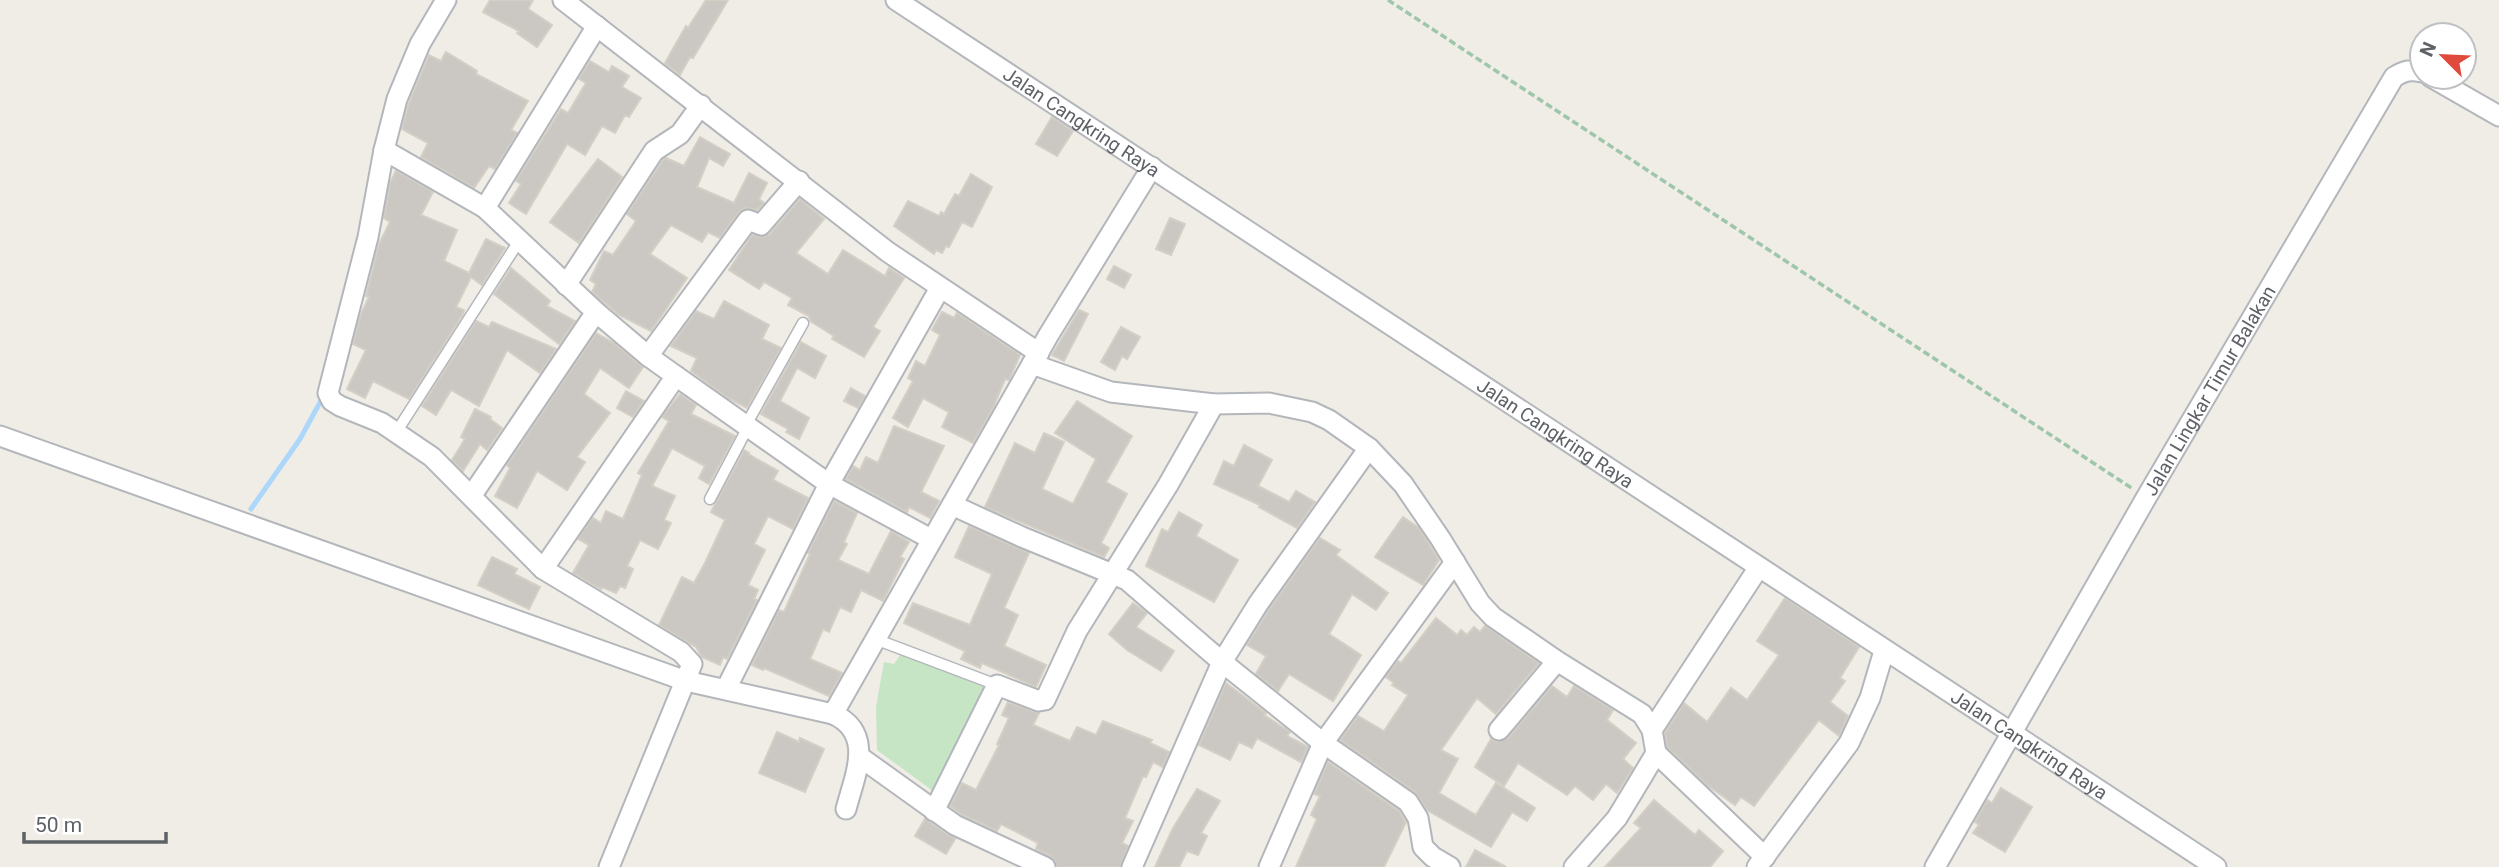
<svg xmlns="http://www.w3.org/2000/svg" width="2499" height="867" font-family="Roboto,sans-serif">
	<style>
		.green { fill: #c5e5c5 }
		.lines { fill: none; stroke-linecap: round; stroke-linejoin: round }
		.stream { stroke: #acd7fa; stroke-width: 5 }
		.building { fill: #cbc8c4; stroke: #d4cfc5; stroke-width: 2 }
		.service-casing { stroke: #b3b6ba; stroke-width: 13 }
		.minor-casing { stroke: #b3b6ba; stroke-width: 23 }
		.path { stroke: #9ec6aa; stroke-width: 3.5; stroke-dasharray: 7 3.5; stroke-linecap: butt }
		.service { stroke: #fff; stroke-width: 10 }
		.minor { stroke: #fff; stroke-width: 19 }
		.labels { text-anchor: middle; stroke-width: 6; stroke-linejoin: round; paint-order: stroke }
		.street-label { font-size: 19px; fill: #5e6166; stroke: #fff }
	</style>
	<rect width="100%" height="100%" fill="#efede6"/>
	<!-- green -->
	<polygon class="green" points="901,654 993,689 937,794 877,750 876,707 884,662 894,664"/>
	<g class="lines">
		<!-- stream -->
		<polyline class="stream" points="251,509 300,439 324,395"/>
	</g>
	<!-- building -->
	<g class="building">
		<polygon points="490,0 533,0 528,9 552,25 537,47 517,33 519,31 483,12"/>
		<polygon points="706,0 728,0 693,58 690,57 680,75 665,63 686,26 688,28"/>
		<polygon points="446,52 477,71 476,74 528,101 511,130 517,133 495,169 489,166 474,188 421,157 428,143 402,129 409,103 429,55 441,61"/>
		<polygon points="590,61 609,72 612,66 629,76 622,87 641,98 629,117 625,115 615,133 602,126 585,155 567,144 526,214 509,203 521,184 516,181 561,109 568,113 586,83 579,79"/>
		<polygon points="1052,117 1073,131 1057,156 1036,144"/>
		<polygon points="700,137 730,154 723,166 709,158 697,187 734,203 749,173 767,183 759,199 764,203 757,210 745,208 739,212 720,238 708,232 702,242 671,225 650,254 687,278 651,331 619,315 592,292 596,284 590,280 604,251 613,255 636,221 627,214 663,160 666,158 684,166"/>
		<polygon points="598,159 622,177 579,243 550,222"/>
		<polygon points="396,171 433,192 421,215 457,230 444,261 469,273 486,239 505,248 482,285 471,277 456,307 464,310 463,314 409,399 373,381 365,398 347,389 366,350 353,344 361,314 369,297 366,296 379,244 390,222 384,218 390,183"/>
		<polygon points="971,174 992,187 972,227 962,222 949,247 946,246 942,253 936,250 934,254 894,226 908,201 939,216 941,212 944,214 955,194 959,196"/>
		<polygon points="800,199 824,219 796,253 828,274 843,250 885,276 889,268 904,278 873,327 880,331 864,357 832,339 834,336 810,321 809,316 788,305 792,298 764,282 759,289 729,270 752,235 763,237 770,234"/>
		<polygon points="1170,218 1185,224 1171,255 1156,249"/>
		<polygon points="1114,266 1131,275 1124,288 1107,279"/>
		<polygon points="511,268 550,301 547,306 575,321 559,344 494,294"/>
		<polygon points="724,301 769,325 762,339 781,348 747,408 728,398 691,371 697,358 671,346 696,311 714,319"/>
		<polygon points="1079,310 1088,314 1064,361 1052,355"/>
		<polygon points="942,312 954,318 957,313 1020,355 1009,380 1005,379 993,408 973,443 942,427 949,412 923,398 908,427 893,418 913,381 908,378 916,361 925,366 940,335 932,330"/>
		<polygon points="476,321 489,327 492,322 556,349 540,373 507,350 479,406 451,390 436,415 422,406"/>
		<polygon points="1121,327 1140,337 1127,359 1122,356 1115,370 1101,362"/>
		<polygon points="596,333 614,343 643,367 629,388 600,368 584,394 610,413 577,457 585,462 567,490 537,471 517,508 495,496 510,468 507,465"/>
		<polygon points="801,342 826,356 815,378 797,368 780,401 809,418 799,439 786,432 788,429 761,414"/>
		<polygon points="851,388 865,396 858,408 844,401"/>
		<polygon points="626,391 644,401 633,417 617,408"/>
		<polygon points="680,394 696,405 691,414 735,436 709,484 699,478 705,466 672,448 652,486 675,496 664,520 671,523 658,549 640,540 627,566 633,569 625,588 620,586 616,593 602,587 601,589 573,573 589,545 578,539 593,518 601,523 606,511 623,519 642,475 638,473 669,421 662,417"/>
		<polygon points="1077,401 1132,436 1106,482 1127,494 1101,543 1109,548 1104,557 985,507 1015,443 1035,453 1044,433 1064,442 1042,489 1073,504 1096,459 1055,433"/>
		<polygon points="475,409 491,417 490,419 502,428 487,450 480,444 463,471 452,460 465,439 461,437"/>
		<polygon points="894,426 944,446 921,492 939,501 930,518 909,507 907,512 846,479 853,466 860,470 866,457 878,463"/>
		<polygon points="1244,445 1272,460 1258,486 1289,502 1296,491 1315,502 1297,528 1259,507 1260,505 1214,484 1224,461 1234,466"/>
		<polygon points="744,450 749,453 748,454 778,471 773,480 808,498 793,529 768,516 754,544 765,550 748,585 758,590 754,599 757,600 727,659 723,657 720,665 702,657 696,647 659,625 682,577 694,583 705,563 725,520 711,512"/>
		<polygon points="834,501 857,513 844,542 847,544 838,560 869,574 891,531 909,542 900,557 904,559 883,601 861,590 851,612 840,607 829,632 823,629 810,659 842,673 829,696 764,668 763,670 752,665 779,610 784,612 810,554 808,553"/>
		<polygon points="1179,512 1202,525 1196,536 1238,560 1214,602 1146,566 1162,529 1168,532"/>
		<polygon points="1403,517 1419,528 1439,560 1423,585 1375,557"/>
		<polygon points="969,526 1029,553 1004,608 1018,615 1004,646 1046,665 1036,687 982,663 980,668 961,659 965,651 904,623 913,603 970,625 992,574 955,557"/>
		<polygon points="1320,538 1340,550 1336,555 1388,593 1376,610 1352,594 1329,634 1361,655 1333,701 1289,674 1278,691 1256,674 1266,656 1247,645 1268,611"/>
		<polygon points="492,557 517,569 514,574 540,587 529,609 478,585"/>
		<polygon points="1785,598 1859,647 1840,678 1845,681 1830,702 1848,716 1839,736 1819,720 1754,806 1741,797 1735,805 1707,785 1667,747 1665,733 1684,703 1707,722 1731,688 1747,700 1779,655 1757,641"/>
		<polygon points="1133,603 1147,613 1136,627 1174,651 1161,671 1127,650 1109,634"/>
		<polygon points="1436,618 1457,635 1461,630 1467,635 1474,627 1480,632 1485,626 1539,663 1496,714 1477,698 1441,750 1458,759 1439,793 1476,815 1496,783 1535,808 1527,821 1512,812 1491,847 1427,810 1415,792 1340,740 1358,716 1384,731 1408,695 1392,685 1394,683 1386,677 1398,661 1401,663"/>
		<polygon points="1226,683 1266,713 1264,715 1290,732 1287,736 1308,747 1301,762 1257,738 1252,748 1239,742 1230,760 1199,745"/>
		<polygon points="1552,686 1567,697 1574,686 1613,710 1607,720 1636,743 1623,759 1633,768 1617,793 1606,784 1593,800 1575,786 1567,795 1518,763 1504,786 1475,767 1491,739 1498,742 1508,738"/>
		<polygon points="1008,702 1039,713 1033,725 1070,741 1077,727 1096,735 1103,721 1152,740 1150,743 1169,752 1163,767 1153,762 1146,777 1143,776 1125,818 1133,821 1122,843 1128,846 1120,867 1057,867 1055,861 1051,856 1036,849 1038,843 1001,824 997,831 961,814 950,806 962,783 976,790 999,745 997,744 1009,718 1002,715"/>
		<polygon points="777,732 799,742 800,738 824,749 805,792 759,773"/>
		<polygon points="1328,762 1399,811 1406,822 1384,867 1296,867 1317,819 1311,815 1320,796 1314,794"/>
		<polygon points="2001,788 2032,807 2005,852 1973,833 1979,825 1975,822 1987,800 1992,803"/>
		<polygon points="1197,789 1220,801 1201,833 1207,836 1198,855 1187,851 1179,867 1155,867 1172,830"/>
		<polygon points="1654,800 1695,835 1699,830 1723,851 1710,867 1605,867 1641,828 1634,823"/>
		<polygon points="925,819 955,839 946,854 915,836"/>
		<polygon points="1475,850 1506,867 1466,867"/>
	</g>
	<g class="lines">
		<!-- service casing -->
		<g class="service-casing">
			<g id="service">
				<polyline points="746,425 803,323"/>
				<polyline points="397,431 519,241"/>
				<polyline points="710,499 748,427"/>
				<polyline points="875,639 997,685"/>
			</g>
		</g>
		<!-- minor casing -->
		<g class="minor-casing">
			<g id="minor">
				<polyline points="446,0 420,44 397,99 384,150 368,237 328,393 332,401 340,406 382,423 432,457 543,569 681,652 692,664 609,867"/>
				<polyline points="563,0 888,252 1039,353"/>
				<path id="s1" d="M896,0L2216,867"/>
				<polyline points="2431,77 2499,116"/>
				<polyline points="384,150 485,208 596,312 648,356 676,376 829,484 931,539"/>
				<polyline points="485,208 597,26"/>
				<polyline points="566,285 654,151 680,134 701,105"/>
				<polyline points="648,356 748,220 761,225 799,181"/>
				<polyline points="1032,364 1111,392 1214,404 1269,403 1312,412 1329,420 1369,448 1403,484 1440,538 1480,603 1493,617 1557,661 1642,714 1652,730"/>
				<path d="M0,436L686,681L833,714C875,733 855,775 846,809"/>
				<polyline points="472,495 596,312"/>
				<polyline points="952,505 1022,537 1127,580 1222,662 1323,743 1408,802 1418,818 1423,847 1433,857 1450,867"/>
				<polyline points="543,569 676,376"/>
				<polyline points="726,689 829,484 940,288"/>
				<polyline points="833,714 1048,336 1152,167"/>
				<polyline points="1499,730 1557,661"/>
				<polyline points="1656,753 1765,857"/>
				<polyline points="860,757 955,825 1045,867"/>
				<polyline points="934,811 997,685 1039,701 1045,700 1077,631 1168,485 1214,404"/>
				<polyline points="1132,867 1222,662 1258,604 1369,448"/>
				<polyline points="1269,867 1323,743 1455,562"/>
				<polyline points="1574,867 1617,818 1643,775 1656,753 1652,730 1759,567"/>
				<polyline points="1757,867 1849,743 1870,698 1884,651"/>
				<path id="s2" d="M1935,867L2146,498L2394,77C2404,71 2410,69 2422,72"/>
			</g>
		</g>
		<!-- path -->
		<polyline class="path" points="1388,0 2133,489"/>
		<!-- service -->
		<use href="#service" class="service"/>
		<!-- minor -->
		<use href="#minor" class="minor"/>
	</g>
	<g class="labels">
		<!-- street labels -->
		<g class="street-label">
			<text dy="7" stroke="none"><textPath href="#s1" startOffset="222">Jalan Cangkring Raya</textPath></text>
			<text dy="7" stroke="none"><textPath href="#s2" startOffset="550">Jalan Lingkar Timur Balakan</textPath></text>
			<text dy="7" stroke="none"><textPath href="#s1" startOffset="789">Jalan Cangkring Raya</textPath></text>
			<text dy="7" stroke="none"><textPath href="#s1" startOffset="1356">Jalan Cangkring Raya</textPath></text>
		</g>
	</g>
	<!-- north arrow -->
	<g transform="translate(2443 56) rotate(294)"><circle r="33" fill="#ffffff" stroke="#bfc0c2" stroke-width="2"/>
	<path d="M0-5L12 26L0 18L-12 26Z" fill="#df4a3d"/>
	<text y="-10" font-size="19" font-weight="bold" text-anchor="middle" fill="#5e6166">N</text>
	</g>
	<!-- scale -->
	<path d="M24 832v10h142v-10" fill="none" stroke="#5e6166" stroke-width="3.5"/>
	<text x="35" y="832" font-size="21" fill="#5e6166" stroke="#ffffff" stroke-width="5" paint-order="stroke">50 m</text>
</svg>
